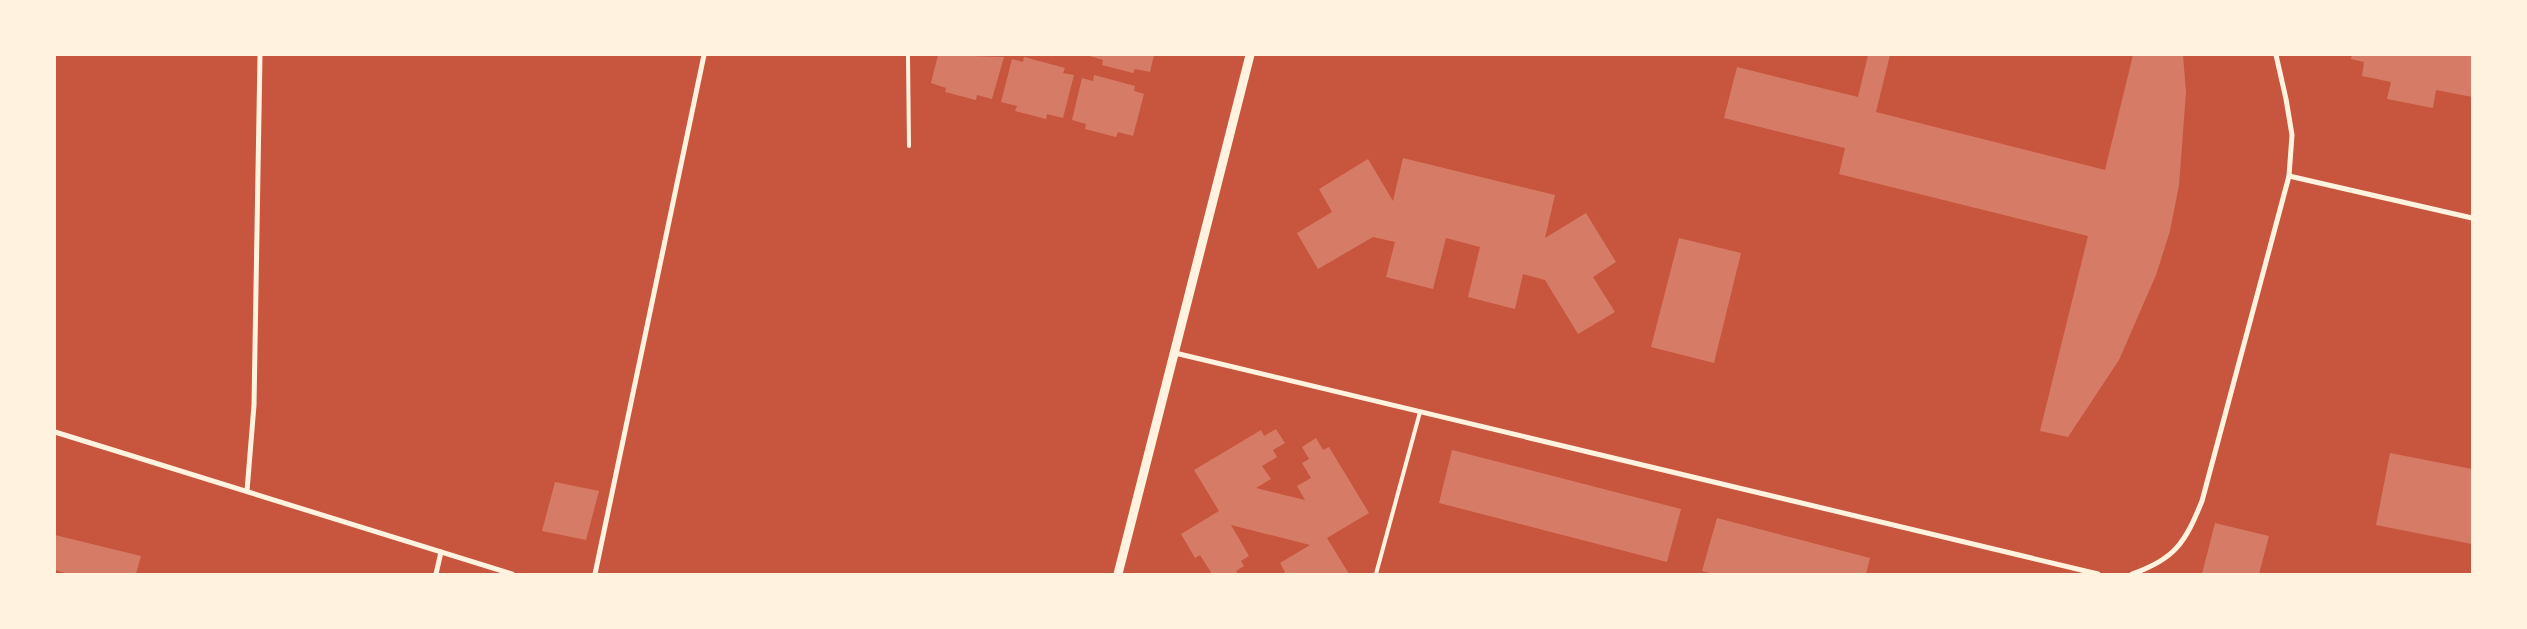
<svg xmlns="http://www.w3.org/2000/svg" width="2527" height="629" font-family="Karla,sans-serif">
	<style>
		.building { fill: #d67c66 }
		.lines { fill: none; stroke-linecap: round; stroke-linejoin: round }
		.service { stroke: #fff3e0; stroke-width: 4 }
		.minor { stroke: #fff3e0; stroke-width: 5 }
		.tertiary { stroke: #fff3e0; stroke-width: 9 }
	</style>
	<rect width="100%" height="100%" fill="#c8553d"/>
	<!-- building -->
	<g class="building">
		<polygon points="938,55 1004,57 992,99 977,95 976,100 945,92 946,88 931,83"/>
		<polygon points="1086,55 1154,55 1150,72 1135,69 1133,73 1102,65 1103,60"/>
		<polygon points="1868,55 1890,55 1876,112 2105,170 2133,55 2183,55 2186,92 2179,185 2170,231 2156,275 2119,360 2068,437 2040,431 2088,236 1839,174 1845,148 1724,118 1737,67 1858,97"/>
		<polygon points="2352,55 2472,55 2472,97 2436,90 2433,108 2387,99 2391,82 2362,76 2364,62 2351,59"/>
		<polygon points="1024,57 1065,68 1063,73 1074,75 1063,118 1047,114 1046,119 1015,111 1017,106 1001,102 1012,59 1023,62"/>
		<polygon points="1094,75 1135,86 1134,91 1144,94 1133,136 1118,132 1116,137 1085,129 1086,124 1072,120 1082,78 1093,81"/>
		<polygon points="1403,158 1555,195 1545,238 1586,213 1616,262 1593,277 1615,312 1578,334 1545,280 1523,274 1515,309 1468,297 1480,247 1446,238 1433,289 1386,277 1395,242 1373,237 1318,269 1297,233 1332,212 1319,189 1368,159 1393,201"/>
		<polygon points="1679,238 1741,253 1714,363 1651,347"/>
		<polygon points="1276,429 1285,443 1273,450 1277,457 1262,466 1271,479 1256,488 1305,500 1297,486 1311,478 1302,463 1309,459 1302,447 1316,438 1323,450 1329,447 1369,513 1327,538 1349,574 1282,574 1285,572 1280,563 1310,545 1231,525 1249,556 1241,561 1244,566 1236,571 1238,574 1212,574 1200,555 1195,558 1181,534 1219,511 1194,470 1261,430 1264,436"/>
		<polygon points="1452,450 1681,509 1667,562 1439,503"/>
		<polygon points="2390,453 2472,469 2472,544 2376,525"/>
		<polygon points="555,482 599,491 586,540 542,531"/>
		<polygon points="1717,518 1870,558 1866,574 1714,574 1702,571"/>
		<polygon points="2215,523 2269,536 2259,574 2202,574"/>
		<polygon points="55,535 141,556 136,574 68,574 55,570"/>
	</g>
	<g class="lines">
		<!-- service -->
		<g class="service">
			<polyline points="908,55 909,146"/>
			<polyline points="1376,574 1420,412"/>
		</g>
		<!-- minor -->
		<g class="minor">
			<polyline points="2289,176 2472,218"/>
			<polyline points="1175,353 2098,574"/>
			<polyline points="55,432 512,574"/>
			<polyline points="247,491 254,405 260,55"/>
			<polyline points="436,574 441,552"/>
			<polyline points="595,574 704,55"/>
			<path d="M2132,574C2175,559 2185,543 2202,501L2289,176L2292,135L2286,99L2276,55"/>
		</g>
		<!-- tertiary -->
		<polyline class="tertiary" points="1118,574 1250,55"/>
	</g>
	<!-- border -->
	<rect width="2527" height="629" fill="none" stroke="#fff3e0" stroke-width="112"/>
</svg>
